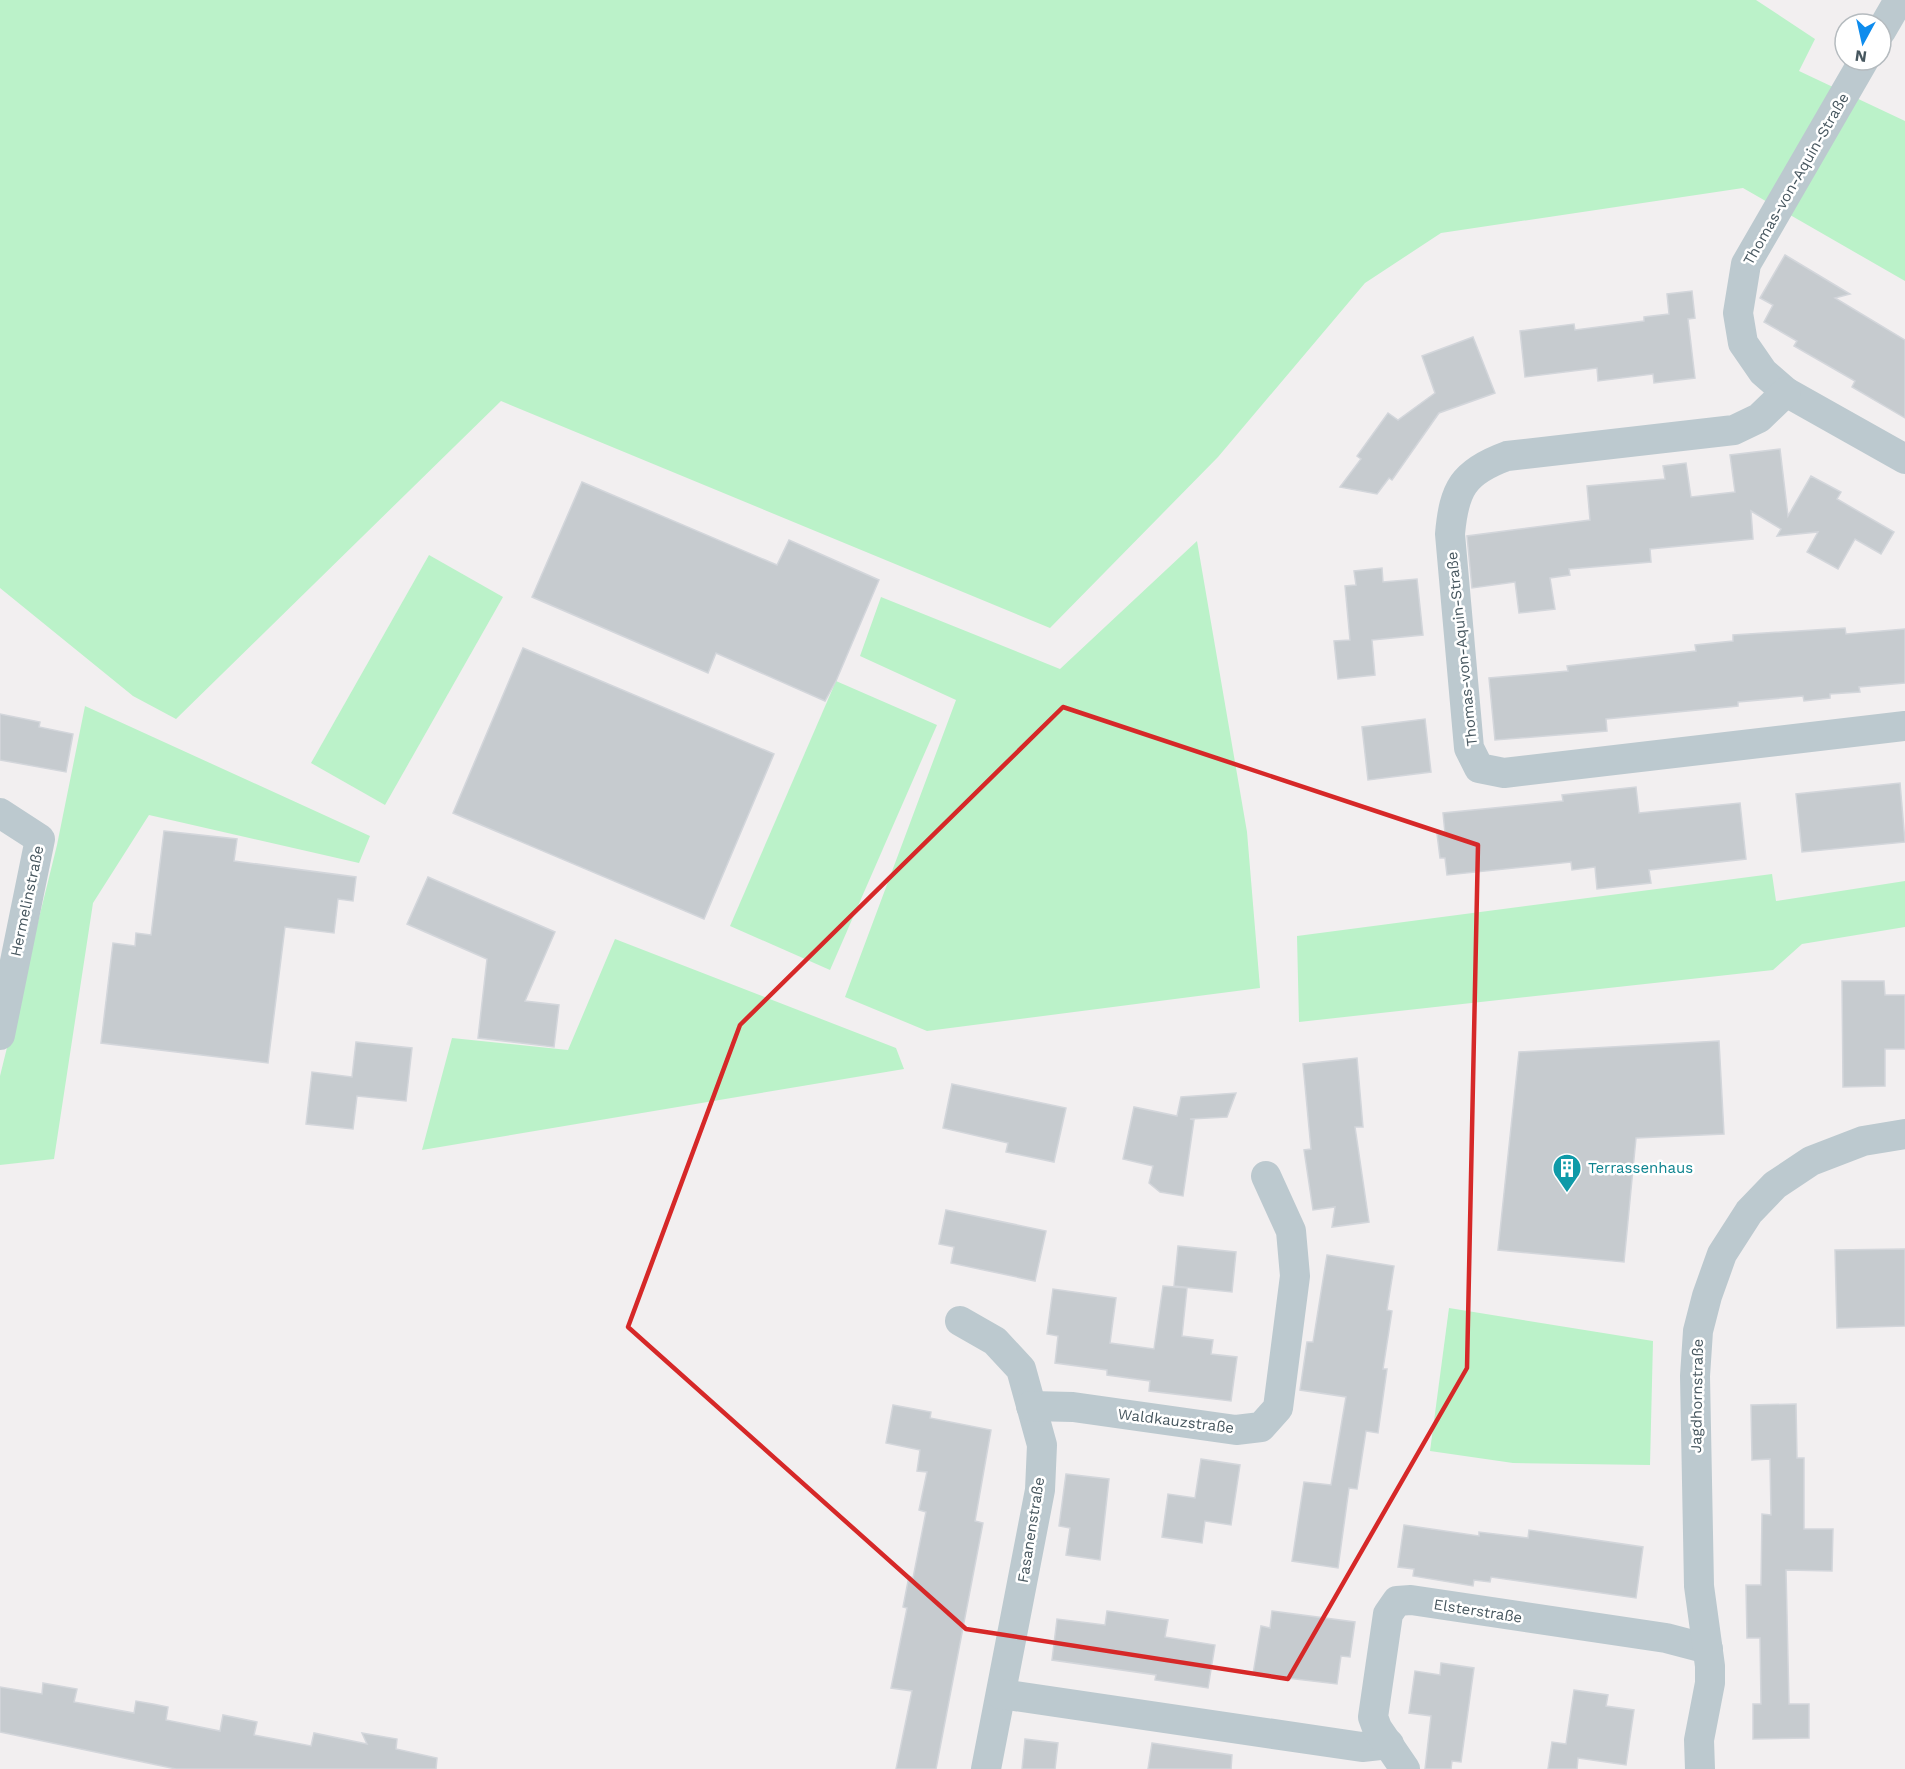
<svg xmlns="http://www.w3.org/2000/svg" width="1905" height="1769" font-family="'Work Sans',sans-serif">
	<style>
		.green { fill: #bbf2c9 }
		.building { fill: #c6cbcf; stroke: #d3d6db; stroke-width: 1.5 }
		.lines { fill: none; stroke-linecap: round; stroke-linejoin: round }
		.street { stroke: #bcc9cf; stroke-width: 30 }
		.marked { fill: none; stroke: #d62828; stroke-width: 4.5; stroke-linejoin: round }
		.labels { text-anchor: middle; stroke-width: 5; stroke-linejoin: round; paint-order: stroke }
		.street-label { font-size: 15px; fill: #46565e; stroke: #fff }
		.culture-label { font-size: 15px; fill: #0d838f; stroke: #fff; text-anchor: start }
	</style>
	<rect width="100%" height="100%" fill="#f2eff0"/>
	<!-- green -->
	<g class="green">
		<polygon points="0,0 1756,0 1815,39 1799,71 1905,121 1905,281 1743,188 1441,233 1365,283 1218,457 1050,628 501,401 176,719 133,696 0,588"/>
		<polygon points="1197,541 1247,832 1260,988 927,1031 845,997 956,700 860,656 881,597 1060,669"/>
		<polygon points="429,555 503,597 385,805 311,763"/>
		<polygon points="836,681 937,725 830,970 730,926"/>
		<polygon points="85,706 370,836 359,863 149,815 93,903 54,1159 0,1165 0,1076 57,845"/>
		<polygon points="1772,874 1776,901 1905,881 1905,927 1802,944 1773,970 1299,1022 1297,936"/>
		<polygon points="615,939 896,1048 904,1069 422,1150 452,1038 568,1050"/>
		<polygon points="1449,1308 1653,1341 1650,1465 1513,1463 1430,1451"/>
	</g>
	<!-- building -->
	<g class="building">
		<polygon points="1785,255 1850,294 1835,298 1905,340 1905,418 1852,387 1855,381 1794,346 1797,341 1764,322 1773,305 1760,298"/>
		<polygon points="1692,291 1695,318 1688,319 1695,378 1654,383 1653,374 1598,381 1597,368 1525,377 1520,331 1574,324 1575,330 1644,321 1644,317 1669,314 1667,294"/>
		<polygon points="1473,337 1495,393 1439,413 1392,480 1389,478 1377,494 1340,487 1361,459 1357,456 1388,413 1398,420 1435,393 1422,356"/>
		<polygon points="1780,449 1788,516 1811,476 1841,492 1837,499 1894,532 1881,554 1855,539 1838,569 1807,552 1818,532 1777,536 1781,529 1751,511 1753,539 1650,549 1651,562 1569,569 1570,575 1550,578 1555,609 1519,613 1515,582 1472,588 1467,536 1590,520 1587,486 1665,479 1663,466 1686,463 1691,497 1735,492 1730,455"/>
		<polygon points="582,482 777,565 789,540 879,580 836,681 825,701 716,653 708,673 532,597"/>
		<polygon points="1382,568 1383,582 1417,579 1423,635 1372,640 1375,675 1338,679 1334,641 1350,640 1345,586 1356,585 1354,571"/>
		<polygon points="1845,628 1846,634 1905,629 1905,683 1859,687 1860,692 1830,694 1830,698 1804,701 1803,696 1738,702 1738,706 1606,719 1607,731 1495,740 1489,678 1568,671 1567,666 1696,651 1695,645 1733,641 1733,635"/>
		<polygon points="523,648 774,754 704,919 453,813"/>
		<polygon points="0,714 40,722 39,727 73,734 66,772 0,760"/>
		<polygon points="1425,719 1431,772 1368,780 1362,727"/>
		<polygon points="1900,783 1905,842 1802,852 1796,794"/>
		<polygon points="1636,787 1639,813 1740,803 1746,859 1649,870 1651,883 1597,889 1595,867 1572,870 1571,862 1447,875 1445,858 1440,858 1437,834 1445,833 1443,813 1563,801 1562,795"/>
		<polygon points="164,831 237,839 234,861 356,877 353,901 338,899 334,933 285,927 268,1063 101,1043 113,943 135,946 136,933 151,935"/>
		<polygon points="428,877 555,932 525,1001 559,1005 554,1047 478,1038 487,959 407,924"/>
		<polygon points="1842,981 1884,981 1885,995 1905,995 1905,1049 1885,1049 1885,1086 1843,1087"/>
		<polygon points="1719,1041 1724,1134 1636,1138 1624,1262 1498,1250 1519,1052"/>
		<polygon points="356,1042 412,1048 406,1101 357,1096 353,1129 306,1124 312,1072 352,1077"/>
		<polygon points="1357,1058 1363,1127 1355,1127 1369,1222 1332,1227 1335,1207 1313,1210 1304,1150 1311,1149 1303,1064"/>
		<polygon points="952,1084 1066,1108 1054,1162 1006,1152 1008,1143 943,1128"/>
		<polygon points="1236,1093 1227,1117 1190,1119 1194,1120 1183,1196 1160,1192 1149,1183 1153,1166 1123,1159 1134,1107 1177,1116 1181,1097"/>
		<polygon points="946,1210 1046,1231 1035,1281 951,1263 954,1247 939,1244"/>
		<polygon points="1178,1246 1236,1252 1232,1292 1174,1286"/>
		<polygon points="1905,1249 1905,1326 1837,1328 1835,1250"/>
		<polygon points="1327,1255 1394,1266 1387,1310 1392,1311 1383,1369 1387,1369 1378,1433 1366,1431 1357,1489 1349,1488 1338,1568 1292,1561 1304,1482 1331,1485 1346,1397 1300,1390 1307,1342 1313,1342"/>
		<polygon points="1163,1286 1187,1288 1182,1336 1213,1340 1211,1354 1237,1357 1231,1401 1149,1391 1150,1381 1107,1375 1107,1370 1055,1363 1058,1336 1047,1334 1053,1289 1116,1298 1110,1343 1154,1349"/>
		<polygon points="1796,1404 1797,1458 1804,1458 1804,1529 1833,1529 1832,1571 1786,1570 1789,1704 1809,1704 1809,1738 1753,1739 1753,1704 1761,1704 1760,1638 1747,1638 1746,1585 1761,1585 1762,1514 1771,1515 1770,1459 1752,1460 1751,1405"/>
		<polygon points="893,1405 931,1412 930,1418 991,1430 975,1521 983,1523 936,1769 896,1769 912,1691 891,1688 907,1608 903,1607 909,1576 913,1578 926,1512 919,1510 927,1472 917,1471 920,1450 886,1443"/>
		<polygon points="1201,1459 1240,1465 1231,1525 1205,1521 1202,1543 1162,1537 1168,1494 1195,1498"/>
		<polygon points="1066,1474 1109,1479 1100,1560 1066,1555 1070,1528 1059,1526"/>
		<polygon points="1404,1525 1479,1536 1479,1532 1528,1538 1529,1530 1643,1547 1636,1598 1491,1577 1490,1582 1474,1580 1473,1586 1413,1576 1414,1569 1398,1567"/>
		<polygon points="1107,1611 1168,1620 1165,1637 1215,1645 1208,1688 1155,1680 1156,1675 1052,1660 1057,1619 1105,1625"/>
		<polygon points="1272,1611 1355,1622 1350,1657 1341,1656 1337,1684 1253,1674 1261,1626 1270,1628"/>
		<polygon points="1441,1663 1474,1668 1461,1762 1452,1761 1451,1769 1425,1769 1431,1716 1409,1713 1415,1671 1440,1675"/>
		<polygon points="43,1683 77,1689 74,1702 134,1713 136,1701 153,1704 168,1707 166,1720 220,1731 223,1715 257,1722 254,1735 311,1746 314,1733 367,1744 362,1733 397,1739 396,1749 437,1758 436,1769 176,1769 0,1732 0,1687 42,1694"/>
		<polygon points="1574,1690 1608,1695 1606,1706 1634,1710 1626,1765 1578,1758 1577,1769 1548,1769 1552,1742 1566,1744"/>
		<polygon points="1025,1739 1058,1743 1055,1769 1022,1769"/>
		<polygon points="1152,1743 1232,1755 1231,1769 1148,1769"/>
	</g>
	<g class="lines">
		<!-- street -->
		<g class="street">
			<polyline points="1881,31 1899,0"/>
			<polyline points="1864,60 1746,264 1738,313 1743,343 1763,372 1786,392 1905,459"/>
			<path d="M1786,392L1759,418L1734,430L1507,456C1463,472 1454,489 1450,534L1469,748L1479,768L1504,773L1905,726"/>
			<polyline points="0,813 40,839 0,1035"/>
			<polyline points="960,1321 995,1341 1021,1369 1042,1445 1040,1490 986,1769"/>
			<polyline points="1031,1406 1073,1407 1236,1430 1261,1427 1278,1408 1295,1276 1291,1231 1266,1176"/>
			<polyline points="1001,1694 1362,1747 1389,1744"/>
			<polyline points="1405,1769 1377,1728 1373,1717 1388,1614 1397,1601 1411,1600 1666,1638 1708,1649"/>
			<polyline points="1700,1769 1699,1740 1710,1683 1710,1666 1699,1586 1695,1376 1698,1331 1707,1296 1722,1254 1749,1212 1775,1185 1811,1161 1863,1141 1905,1134"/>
		</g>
	</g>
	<!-- marked area -->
	<path class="marked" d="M1063,707L1478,845L1467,1368L1288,1679L966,1629L628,1327L740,1025Z"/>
	<!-- icons -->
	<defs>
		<g id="building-pin" transform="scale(1.5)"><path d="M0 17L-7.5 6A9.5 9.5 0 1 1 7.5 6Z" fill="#0f9aa8" stroke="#fff"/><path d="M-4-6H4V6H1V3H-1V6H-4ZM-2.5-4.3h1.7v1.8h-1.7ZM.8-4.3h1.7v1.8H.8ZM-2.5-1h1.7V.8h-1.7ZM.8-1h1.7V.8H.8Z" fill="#fff"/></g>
	</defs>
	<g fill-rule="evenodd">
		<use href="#building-pin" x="1567" y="1168"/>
	</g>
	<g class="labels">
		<!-- street labels -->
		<g class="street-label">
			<text transform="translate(1796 179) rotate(-60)" y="5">Thomas-von-Aquin-Straße</text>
			<text transform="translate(1462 649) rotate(-96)" y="5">Thomas-von-Aquin-Straße</text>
			<text transform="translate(27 901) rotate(-78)" y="5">Hermelinstraße</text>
			<text transform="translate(1697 1396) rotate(-89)" y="5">Jagdhornstraße</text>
			<text transform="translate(1176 1421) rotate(7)" y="5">Waldkauzstraße</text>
			<text transform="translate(1031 1530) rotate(-81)" y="5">Fasanenstraße</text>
			<text transform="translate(1478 1611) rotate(9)" y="5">Elsterstraße</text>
		</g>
		<!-- culture labels -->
		<g class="culture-label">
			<text x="1588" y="1173">Terrassenhaus</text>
		</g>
	</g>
	<!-- north arrow -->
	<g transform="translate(1863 42) rotate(188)"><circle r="28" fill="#ffffff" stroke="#b5bbbf" stroke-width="1.5"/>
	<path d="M0-4.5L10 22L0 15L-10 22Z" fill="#0e8ced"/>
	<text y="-9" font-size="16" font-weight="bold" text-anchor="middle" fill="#46565e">N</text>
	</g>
</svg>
